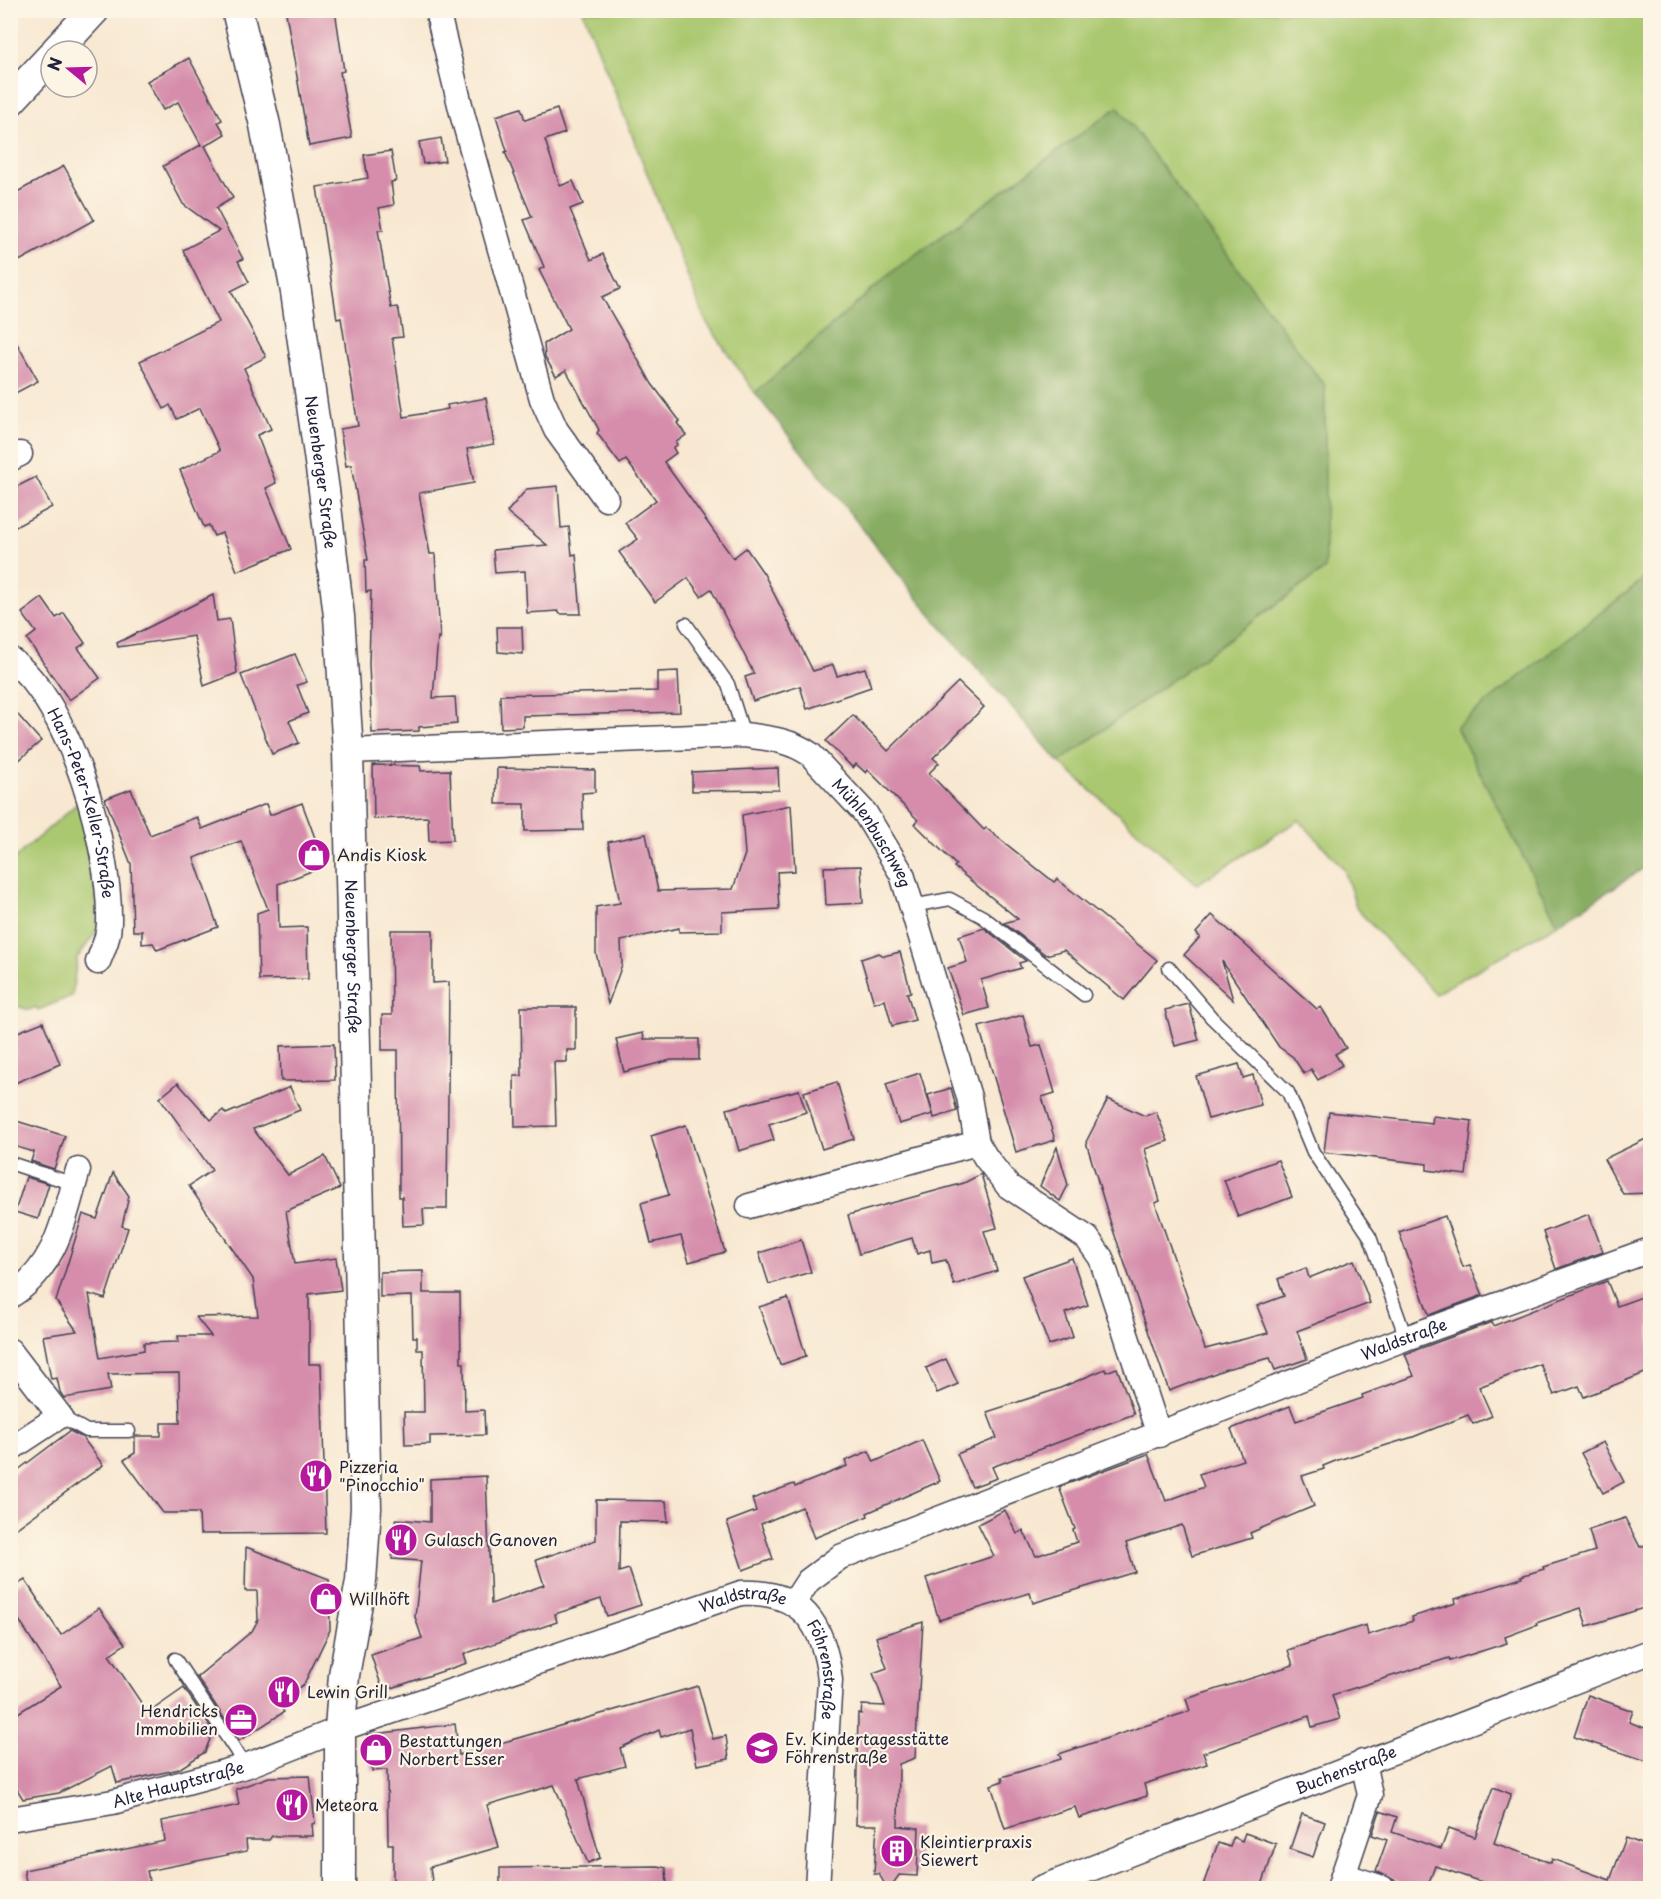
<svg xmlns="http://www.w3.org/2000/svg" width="1661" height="1899" font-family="'Playpen Sans',sans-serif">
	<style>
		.green { fill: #aac86f; stroke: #667555; stroke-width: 1.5 }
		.forest { fill: #87ac62; stroke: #54674e; stroke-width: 1.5 }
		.building { fill: #d58dab }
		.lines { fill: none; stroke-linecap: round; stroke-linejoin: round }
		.service-casing { stroke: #424052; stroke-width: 15 }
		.minor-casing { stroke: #424052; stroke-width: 27 }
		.tertiary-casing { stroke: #424052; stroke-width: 33 }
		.service { stroke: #fff; stroke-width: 12 }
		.minor { stroke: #fff; stroke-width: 24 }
		.tertiary { stroke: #fff; stroke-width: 30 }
		.labels { text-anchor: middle; stroke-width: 4.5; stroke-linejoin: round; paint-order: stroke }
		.street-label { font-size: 16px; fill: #22223b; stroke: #fcf5e5 }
		.poi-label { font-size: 16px; fill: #22223b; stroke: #fcf5e5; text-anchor: start }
	</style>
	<rect width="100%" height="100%" fill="#fcf5e5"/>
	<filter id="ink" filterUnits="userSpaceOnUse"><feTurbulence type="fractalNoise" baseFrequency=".0167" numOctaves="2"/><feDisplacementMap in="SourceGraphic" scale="12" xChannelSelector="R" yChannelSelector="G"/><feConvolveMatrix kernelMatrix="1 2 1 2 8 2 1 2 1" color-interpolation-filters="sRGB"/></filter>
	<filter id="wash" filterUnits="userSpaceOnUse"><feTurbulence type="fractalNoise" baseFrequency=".008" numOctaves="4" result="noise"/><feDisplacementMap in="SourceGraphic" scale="24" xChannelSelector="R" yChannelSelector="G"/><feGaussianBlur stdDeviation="1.35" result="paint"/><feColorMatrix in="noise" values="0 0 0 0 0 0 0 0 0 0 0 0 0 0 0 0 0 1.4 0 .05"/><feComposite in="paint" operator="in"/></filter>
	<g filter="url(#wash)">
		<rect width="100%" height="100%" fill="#f8e8d1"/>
		<!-- green -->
		<g class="green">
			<polygon points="583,11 1650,11 1650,574 1456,727 1558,924 1435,994 1357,909 1344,869 1299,820 1197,884 1059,762 1325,569 1117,108 897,268 755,393 705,320"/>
			<polygon points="79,802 95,870 98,929 77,958 72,996 38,1010 36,1007 29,1010 11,1004 10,862"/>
		</g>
		<!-- forest -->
		<g class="forest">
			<polygon points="1118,107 1325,386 1325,569 1059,762 930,614 755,393 897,268"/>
			<polygon points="1650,574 1650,864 1558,924 1456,727"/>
		</g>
		<g id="blocks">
			<!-- building -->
			<g class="building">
				<polygon points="298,10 335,10 344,71 340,72 352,138 309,146 286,13"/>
				<polygon points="189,58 222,120 218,122 225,134 205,146 233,198 216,208 243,259 238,261 249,282 231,291 266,357 244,368 271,429 257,435 276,483 266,488 291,549 237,571 222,533 214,536 209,525 204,527 180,470 220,451 200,408 177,419 170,405 164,409 140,361 219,322 183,250 219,231 183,204 163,166 201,145 178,102 163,110 147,81"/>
				<polygon points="521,108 525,120 557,109 565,133 545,140 560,186 573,181 583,204 570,209 591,260 603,254 620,289 602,297 652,384 680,421 677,423 686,435 676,442 677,445 673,448 676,453 664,462 733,558 746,548 764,574 813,671 833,665 837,676 865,668 871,687 807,709 800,686 753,701 745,677 754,674 711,589 701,596 688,578 655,602 619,552 638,539 625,523 656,500 626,460 620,464 597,433 599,430 566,370 556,376 545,357 544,344 569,329 539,270 544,267 524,220 532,217 505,152 507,151 496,116"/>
				<polygon points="441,138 445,161 423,164 419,142"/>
				<polygon points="391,151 396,181 391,182 394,205 379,208 383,230 378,230 391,308 397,307 399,311 403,337 392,338 404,417 448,409 447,405 486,398 494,444 467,449 474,483 419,493 430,554 435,554 440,638 438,637 433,698 455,697 457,724 419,727 419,731 372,733 369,664 371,591 366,592 365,560 368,560 351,465 346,466 340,429 358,426 341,318 337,319 317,187 368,178 364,155"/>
				<polygon points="64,166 94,220 10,266 10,196"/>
				<polygon points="10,331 38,381 10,396"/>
				<polygon points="36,477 52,507 10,530 10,490"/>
				<polygon points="558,486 561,528 569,527 572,555 576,554 581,614 560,614 558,611 527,613 525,571 495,573 493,550 547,545 507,512 527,489"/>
				<polygon points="213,595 217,621 230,619 237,673 204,686 194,636 118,647 117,643"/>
				<polygon points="42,598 56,618 64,613 85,643 78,648 100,678 69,700 27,639 36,632 22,613"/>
				<polygon points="497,627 522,627 523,654 498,652"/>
				<polygon points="295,654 307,682 297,685 308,713 289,721 299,743 272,754 241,675"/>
				<polygon points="678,671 680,712 523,716 523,727 501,728 500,695 657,691 657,672"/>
				<polygon points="958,682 984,707 933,758 939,763 929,773 984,830 986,828 1054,882 1057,879 1157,960 1124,1000 1064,950 1046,955 1004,923 1018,919 954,867 956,865 915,824 918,820 868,770 866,773 856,764 853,768 826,741 853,715 888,751"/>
				<polygon points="10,706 41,741 10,768"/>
				<polygon points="373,765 420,766 421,771 450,770 453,840 429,841 428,817 374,819"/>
				<polygon points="497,768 595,770 595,792 582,793 583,830 525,831 525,804 496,804"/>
				<polygon points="778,768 779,790 692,791 692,772"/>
				<polygon points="131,789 150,835 197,817 202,829 266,804 270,815 302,803 315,838 311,840 322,867 278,884 279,928 307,927 308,979 259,980 257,913 268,909 241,841 194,858 218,927 157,950 153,943 142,944 142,931 133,931 131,864 105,799"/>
				<polygon points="791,805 795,871 777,872 779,909 722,912 722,931 679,932 679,928 621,941 622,965 608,1004 596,953 596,907 620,903 608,842 646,834 658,891 733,889 745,854 742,815"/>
				<polygon points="861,866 863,903 826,905 824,867"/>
				<polygon points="1212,915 1317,1009 1321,1007 1346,1048 1335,1054 1342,1065 1318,1080 1311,1069 1304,1074 1293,1057 1279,1047 1222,961 1233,1000 1184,955 1200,937 1196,933"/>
				<polygon points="984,928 1026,961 1019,963 1021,968 981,980 989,1008 964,1015 948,968 967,962 959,936"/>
				<polygon points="391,930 433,930 433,983 449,982 447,1209 423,1209 424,1225 403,1226 402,1197 399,1197 398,1050 382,1050 382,1015 392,1015"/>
				<polygon points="900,952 911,992 907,993 915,1020 892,1026 885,1000 874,1003 861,959 879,953 884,956"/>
				<polygon points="1189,1004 1199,1040 1175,1046 1165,1010"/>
				<polygon points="521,1007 576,1007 576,1050 567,1050 567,1062 554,1062 556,1126 515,1127 514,1076 522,1076"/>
				<polygon points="1023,1015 1032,1047 1041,1045 1055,1093 1042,1097 1055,1140 1016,1152 979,1027"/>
				<polygon points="43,1022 60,1064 10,1085 10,1035"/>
				<polygon points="643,1033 644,1039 699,1039 699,1060 671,1060 624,1072 616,1039"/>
				<polygon points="334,1044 335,1080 281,1081 280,1046"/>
				<polygon points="1239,1064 1243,1078 1253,1075 1261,1105 1208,1119 1196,1076"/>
				<polygon points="920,1073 933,1114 899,1124 886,1084"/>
				<polygon points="837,1082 854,1139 822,1149 804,1092"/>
				<polygon points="178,1083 211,1120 223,1110 226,1114 290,1087 300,1110 253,1129 288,1175 325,1156 340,1188 286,1211 295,1264 336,1258 341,1290 309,1294 309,1364 321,1364 326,1533 200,1534 199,1513 163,1513 124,1460 135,1453 135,1436 161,1436 161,1423 180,1423 179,1373 108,1374 111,1390 64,1398 60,1392 57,1378 51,1379 43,1336 77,1331 56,1301 83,1214 97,1219 113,1173 129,1196 122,1226 128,1228 105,1299 89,1294 100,1358 144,1350 144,1343 179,1342 178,1336 211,1336 196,1317 258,1316 253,1279 189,1186 212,1170 160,1098"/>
				<polygon points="951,1088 957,1111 934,1118 928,1095"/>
				<polygon points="799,1090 806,1112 769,1124 774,1140 739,1151 727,1109"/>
				<polygon points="1108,1099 1145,1116 1156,1112 1168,1141 1145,1149 1160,1201 1155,1203 1205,1349 1268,1333 1257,1306 1284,1296 1278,1279 1306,1268 1309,1278 1354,1260 1370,1303 1297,1331 1307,1359 1275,1370 1270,1358 1226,1369 1169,1391 1111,1224 1086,1142"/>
				<polygon points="1329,1112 1432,1123 1433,1116 1472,1121 1466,1175 1427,1170 1427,1164 1324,1152"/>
				<polygon points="10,1119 65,1136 54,1169 31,1161 34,1152 10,1145"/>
				<polygon points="686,1125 725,1252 689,1262 681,1236 651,1243 641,1203 669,1195 651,1136"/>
				<polygon points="1650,1137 1650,1193 1623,1194 1604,1159"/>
				<polygon points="1057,1147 1068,1185 1060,1201 1040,1186"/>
				<polygon points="1278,1160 1292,1197 1238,1217 1224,1180"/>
				<polygon points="981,1174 997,1228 984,1231 997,1271 954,1285 946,1260 932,1263 930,1250 917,1254 912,1238 859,1254 848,1215 964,1183"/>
				<polygon points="26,1177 49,1184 38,1219 15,1212"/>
				<polygon points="1589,1214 1603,1252 1556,1269 1543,1232"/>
				<polygon points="1445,1216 1463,1267 1470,1265 1483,1295 1429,1315 1399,1232"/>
				<polygon points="801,1240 811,1272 769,1284 759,1253"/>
				<polygon points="1072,1258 1088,1305 1065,1313 1073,1337 1049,1345 1022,1276"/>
				<polygon points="423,1271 423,1293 460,1293 461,1363 464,1363 465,1411 484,1410 485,1435 430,1436 430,1444 405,1445 404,1412 424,1412 423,1350 417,1350 417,1337 413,1337 412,1296 380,1297 380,1272"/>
				<polygon points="1607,1281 1617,1306 1650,1294 1650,1371 1584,1397 1579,1386 1554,1395 1540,1364 1479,1387 1492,1416 1473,1424 1468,1415 1413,1437 1338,1460 1323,1466 1324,1469 1302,1476 1314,1506 1250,1533 1252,1538 1192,1556 1182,1525 1126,1543 1135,1572 1033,1603 1030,1593 939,1620 926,1578 994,1556 978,1524 1005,1510 1017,1534 1023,1530 1036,1556 1077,1542 1073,1530 1075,1529 1059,1487 1148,1454 1166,1501 1204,1487 1199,1474 1243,1460 1231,1429 1290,1406 1296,1421 1363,1398 1362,1395 1414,1376 1405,1354 1492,1322 1493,1326"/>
				<polygon points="788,1298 806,1356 780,1365 759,1307"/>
				<polygon points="946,1359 958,1384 937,1393 926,1368"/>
				<polygon points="1117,1368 1134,1414 992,1467 997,1478 972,1487 957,1454 997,1438 987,1412 1058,1389 1105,1369 1106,1372"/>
				<polygon points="70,1431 83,1438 103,1465 10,1533 10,1476"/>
				<polygon points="922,1440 940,1481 867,1513 868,1516 814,1538 802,1507 761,1524 773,1559 743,1570 727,1522 756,1511 752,1499 794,1484 795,1487 847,1466 845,1461 869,1451 874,1462"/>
				<polygon points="1603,1442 1624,1482 1603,1493 1581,1453"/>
				<polygon points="486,1476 491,1604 544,1585 536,1560 596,1540 596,1500 666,1501 668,1522 620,1521 619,1572 629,1569 641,1605 607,1616 601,1599 555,1614 557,1622 464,1654 467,1663 383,1691 371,1655 422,1638 415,1617 421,1561 392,1559 396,1519 430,1522 430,1479"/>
				<polygon points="1625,1518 1640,1547 1650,1543 1650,1606 1587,1626 1581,1608 1536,1623 1537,1625 1505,1637 1507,1643 1450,1661 1449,1658 1332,1695 1340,1719 1312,1727 1309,1716 1203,1753 1207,1764 1144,1784 1147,1796 1079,1818 1075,1807 1005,1829 991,1785 1003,1781 1002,1777 1061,1759 1059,1754 1190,1711 1186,1699 1293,1665 1288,1650 1366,1625 1368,1635 1413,1621 1412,1617 1456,1603 1455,1599 1522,1578 1521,1576 1544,1569 1543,1567 1595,1551 1589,1530"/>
				<polygon points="246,1547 329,1579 330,1630 304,1684 278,1703 284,1712 239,1741 197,1677 252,1631 258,1620 257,1591 245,1591"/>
				<polygon points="25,1580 61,1635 99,1608 125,1644 109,1655 148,1713 184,1688 213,1731 205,1752 179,1769 117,1783 112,1766 59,1793 23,1799 10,1778 10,1718 61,1686 10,1606 10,1589"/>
				<polygon points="923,1622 915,1758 899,1764 898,1826 919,1828 917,1876 899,1875 890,1888 887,1888 879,1874 874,1874 877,1825 856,1825 858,1713 861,1714 862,1705 885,1706 873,1673 887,1668 876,1637"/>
				<polygon points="698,1686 713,1739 726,1736 729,1759 697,1765 690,1728 661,1737 659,1730 620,1748 625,1766 578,1779 600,1858 588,1863 554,1785 487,1805 499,1847 430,1867 433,1888 393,1888 393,1844 388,1844 387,1770 372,1771 367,1735 455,1724 459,1755"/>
				<polygon points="1588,1695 1633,1711 1629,1722 1650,1730 1650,1762 1574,1737"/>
				<polygon points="310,1776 315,1823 312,1824 313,1836 272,1836 269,1840 246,1840 247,1851 147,1871 151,1888 27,1888 24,1870 165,1841 162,1821 239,1805 236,1789 269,1777"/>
				<polygon points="1493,1787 1511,1794 1494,1843 1551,1863 1552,1859 1610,1880 1626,1838 1650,1847 1650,1888 1548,1888 1533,1883 1531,1888 1499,1888 1435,1866 1427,1888 1415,1884 1410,1888 1376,1871 1387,1840 1372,1835 1380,1811 1397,1817 1392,1832 1441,1849 1449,1828 1475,1837"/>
				<polygon points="1302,1814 1325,1822 1313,1857 1290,1849"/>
				<polygon points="1245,1833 1276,1844 1261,1888 1202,1888 1218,1843 1230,1847 1233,1837 1242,1841"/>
				<polygon points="658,1866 666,1868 667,1888 500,1888 500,1868"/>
			</g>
		</g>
	</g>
	<g filter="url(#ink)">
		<use href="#blocks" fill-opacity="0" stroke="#424052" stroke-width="1.5"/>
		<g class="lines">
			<!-- service casing -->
			<g class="service-casing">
				<g id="service">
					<polyline points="686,624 728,684 744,735"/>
					<polyline points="912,906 950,899 983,917 1084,995"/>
					<polyline points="1169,968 1212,1018 1288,1092 1313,1152 1370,1237 1406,1338"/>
					<polyline points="10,1163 74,1184"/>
					<polyline points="60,1416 87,1431 129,1431"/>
					<polyline points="175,1659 246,1766"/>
				</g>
			</g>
			<!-- minor casing -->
			<g class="minor-casing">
				<g id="minor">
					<polyline points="437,10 463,117 542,399 556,430 606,499"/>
					<polyline points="10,459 20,454"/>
					<path id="s1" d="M10,659C71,702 111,851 109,923C109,937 103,949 98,962"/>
					<path id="s2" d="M348,751L744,735C768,738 790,740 810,754L865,813L902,874L969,1097L977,1143L986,1158L1008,1186L1087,1238L1101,1258L1159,1435"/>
					<polyline points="749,1206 977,1143"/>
					<path d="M10,1296C56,1268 64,1219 78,1170"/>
					<polyline points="10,1351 60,1416 10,1449"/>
					<path id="s3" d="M793,1604L808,1581L840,1557L1406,1338L1650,1250"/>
					<path id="s4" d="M10,1819L113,1802L246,1766L340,1729L741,1593C802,1590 824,1624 830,1680L817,1888"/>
					<polyline points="1343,1875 1382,1888"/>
					<path id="s5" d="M1041,1888L1650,1652"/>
					<polyline points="1339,1888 1370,1795 1363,1762"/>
				</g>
			</g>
			<!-- tertiary casing -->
			<g class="tertiary-casing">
				<g id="tertiary">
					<path id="s6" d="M237,10L265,125L296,292L324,490L339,616L348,751L366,1508L361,1581L344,1675L340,1729V1888"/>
					<polyline points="56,51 94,10"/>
					<polyline points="10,101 51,57"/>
				</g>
			</g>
			<!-- service -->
			<use href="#service" class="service"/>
			<!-- minor -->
			<use href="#minor" class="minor"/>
			<!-- tertiary -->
			<use href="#tertiary" class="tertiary"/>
		</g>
	</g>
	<!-- icons -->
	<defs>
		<g id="shop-disc" transform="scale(1.725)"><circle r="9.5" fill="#b5179e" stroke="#fcf5e5"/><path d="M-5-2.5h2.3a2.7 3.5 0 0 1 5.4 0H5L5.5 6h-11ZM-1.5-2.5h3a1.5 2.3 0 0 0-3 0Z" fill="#fff"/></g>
		<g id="restaurant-disc" transform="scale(1.725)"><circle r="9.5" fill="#b5179e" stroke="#fcf5e5"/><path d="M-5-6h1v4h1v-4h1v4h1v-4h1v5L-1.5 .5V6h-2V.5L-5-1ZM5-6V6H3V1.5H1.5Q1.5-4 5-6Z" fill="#fff"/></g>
		<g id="office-disc" transform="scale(1.725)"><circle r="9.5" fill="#b5179e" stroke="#fcf5e5"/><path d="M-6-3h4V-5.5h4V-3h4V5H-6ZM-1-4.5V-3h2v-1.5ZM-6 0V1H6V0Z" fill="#fff"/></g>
		<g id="school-disc" transform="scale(1.725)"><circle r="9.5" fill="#b5179e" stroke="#fcf5e5"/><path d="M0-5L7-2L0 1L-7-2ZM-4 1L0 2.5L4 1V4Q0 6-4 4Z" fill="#fff"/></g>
		<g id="building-disc" transform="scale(1.725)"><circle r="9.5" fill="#b5179e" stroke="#fcf5e5"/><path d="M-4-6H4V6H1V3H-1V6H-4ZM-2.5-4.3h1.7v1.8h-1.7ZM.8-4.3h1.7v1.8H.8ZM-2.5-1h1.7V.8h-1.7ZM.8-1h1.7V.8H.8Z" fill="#fff"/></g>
	</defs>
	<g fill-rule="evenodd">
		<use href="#shop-disc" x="314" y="855"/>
		<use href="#restaurant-disc" x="316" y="1476"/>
		<use href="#restaurant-disc" x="401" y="1540"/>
		<use href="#shop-disc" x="326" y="1599"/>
		<use href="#restaurant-disc" x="284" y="1692"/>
		<use href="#office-disc" x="241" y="1720"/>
		<use href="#school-disc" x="762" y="1748"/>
		<use href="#shop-disc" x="376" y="1750"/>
		<use href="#restaurant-disc" x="292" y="1805"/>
		<use href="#building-disc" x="897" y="1851"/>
	</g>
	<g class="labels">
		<!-- street labels -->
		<g class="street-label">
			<text dy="6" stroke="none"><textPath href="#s6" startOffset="470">Neuenberger Straße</textPath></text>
			<text dy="6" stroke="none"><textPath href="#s1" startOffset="165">Hans-Peter-Keller-Straße</textPath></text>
			<text dy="6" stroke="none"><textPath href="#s2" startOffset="567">Mühlenbuschweg</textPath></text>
			<text dy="6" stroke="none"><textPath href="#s6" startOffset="956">Neuenberger Straße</textPath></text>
			<text dy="6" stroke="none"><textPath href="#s3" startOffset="672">Waldstraße</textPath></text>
			<text dy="6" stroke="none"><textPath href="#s4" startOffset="768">Waldstraße</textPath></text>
			<text dy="6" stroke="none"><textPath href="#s4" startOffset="897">Föhrenstraße</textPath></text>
			<text dy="6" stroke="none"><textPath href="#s5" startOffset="327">Buchenstraße</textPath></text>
			<text dy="6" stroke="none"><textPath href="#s4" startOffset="172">Alte Hauptstraße</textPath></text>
		</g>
		<!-- poi labels -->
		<g class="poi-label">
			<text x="337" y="861">Andis Kiosk</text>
			<text x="339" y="1473">Pizzeria<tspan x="339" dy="18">"Pinocchio"</tspan></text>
			<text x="424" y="1546">Gulasch Ganoven</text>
			<text x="349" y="1605">Willhöft</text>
			<text x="307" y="1698">Lewin Grill</text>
			<text x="218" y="1717" text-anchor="end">Hendricks<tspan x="218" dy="18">Immobilien</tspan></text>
			<text x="785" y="1745">Ev. Kindertagesstätte<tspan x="785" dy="18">Föhrenstraße</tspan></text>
			<text x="399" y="1747">Bestattungen<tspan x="399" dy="18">Norbert Esser</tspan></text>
			<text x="315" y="1811">Meteora</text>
			<text x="920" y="1848">Kleintierpraxis<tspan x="920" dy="18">Siewert</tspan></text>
		</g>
	</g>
	<!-- margin -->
	<rect width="1661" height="1899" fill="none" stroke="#fcf5e5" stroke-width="36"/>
	<!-- north arrow -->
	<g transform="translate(69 69) rotate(289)"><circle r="28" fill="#fcf5e5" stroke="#a5a1a1" stroke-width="1.5"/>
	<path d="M0-4.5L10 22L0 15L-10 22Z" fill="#b5179e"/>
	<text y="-9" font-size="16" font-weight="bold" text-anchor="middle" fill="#22223b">N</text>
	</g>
</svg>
